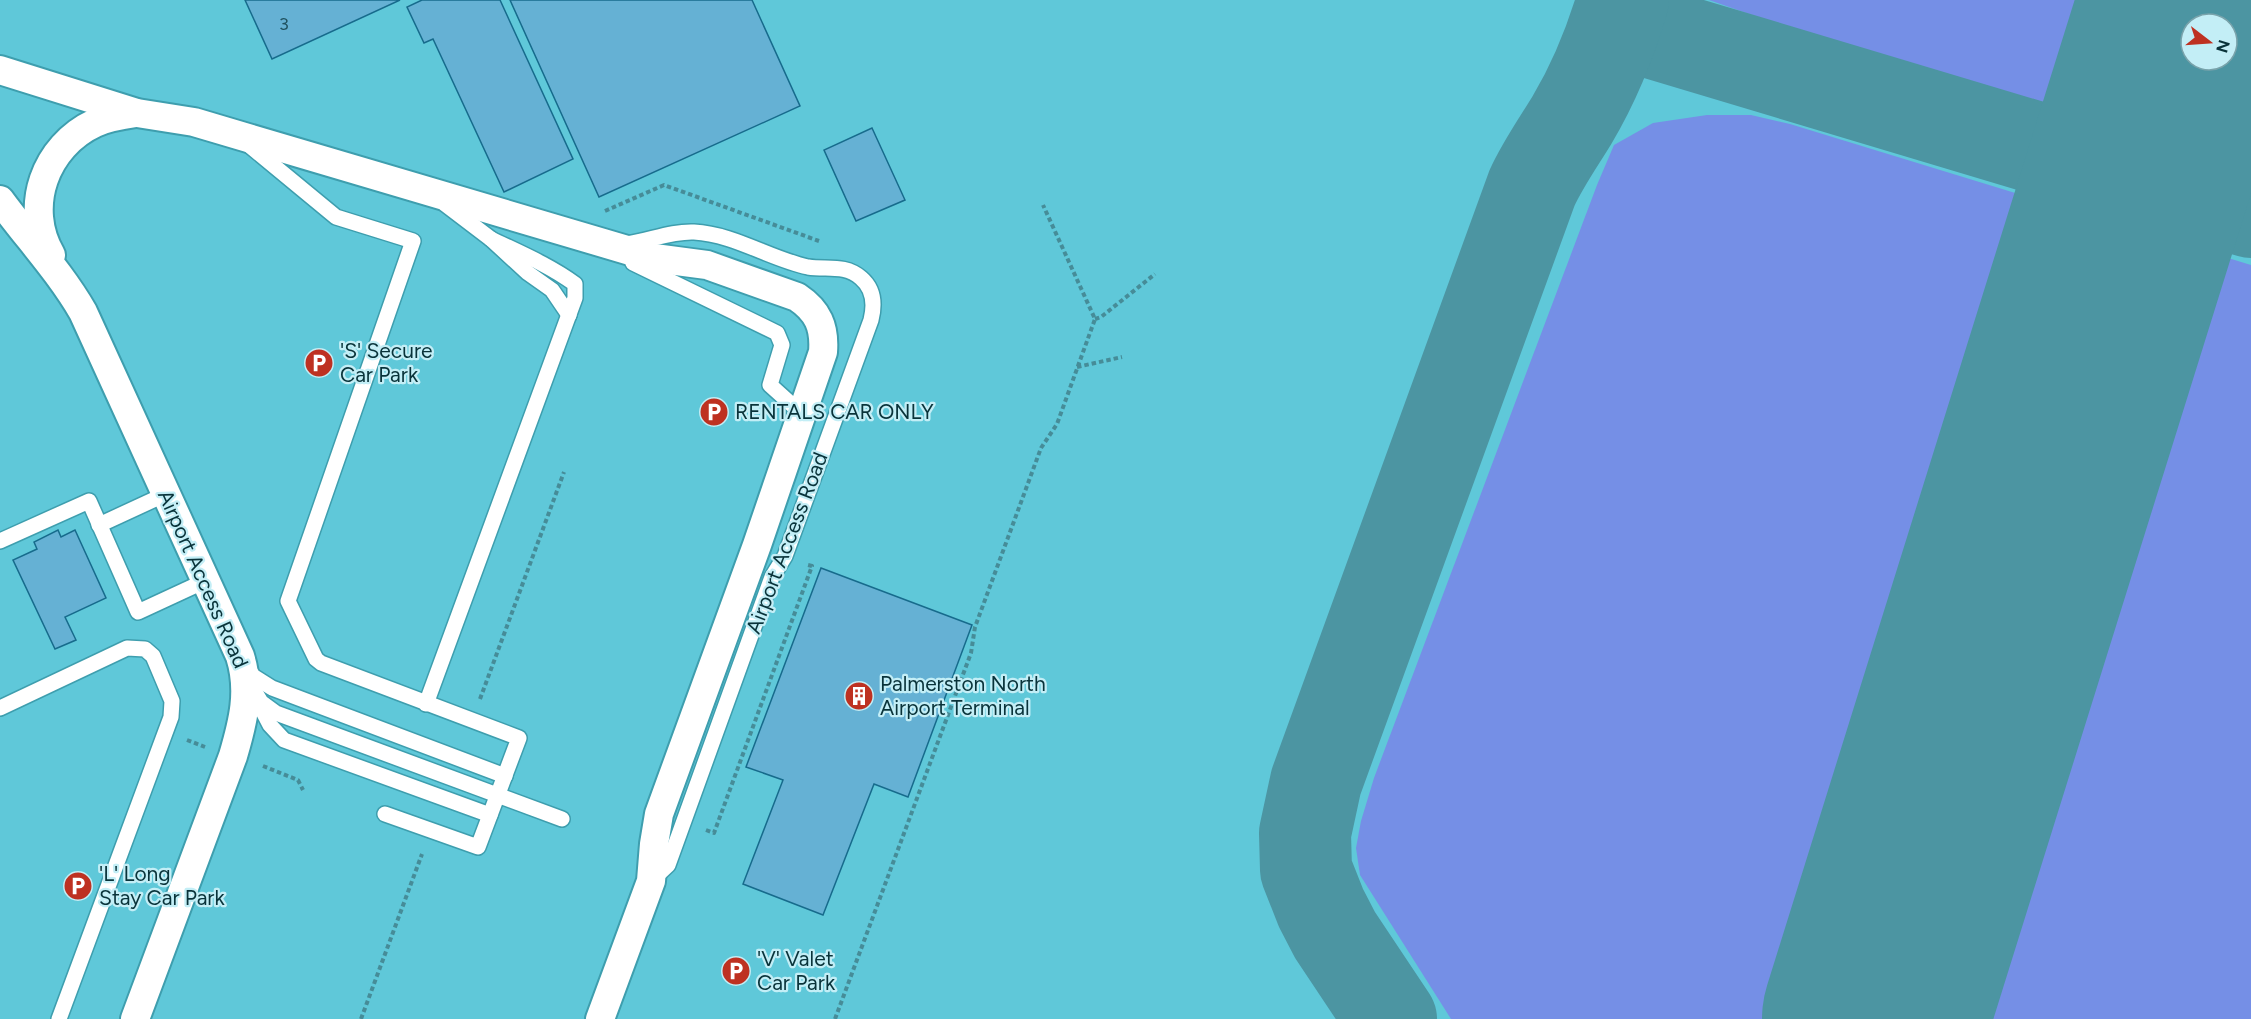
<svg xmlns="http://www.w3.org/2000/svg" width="2251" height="1019" font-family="Figtree,sans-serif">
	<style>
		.built { fill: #5fc8d9; fill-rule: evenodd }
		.green { fill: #758fe6; fill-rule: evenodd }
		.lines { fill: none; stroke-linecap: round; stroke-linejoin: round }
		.taxiway { stroke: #4c95a2; stroke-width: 92 }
		.runway { stroke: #4c95a2; stroke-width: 226 }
		.building { fill: #65b1d4; stroke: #176b8c; stroke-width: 1.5 }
		.service-casing { stroke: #3e9eae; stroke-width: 18 }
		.minor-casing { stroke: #3e9eae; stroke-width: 32 }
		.path { stroke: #468c98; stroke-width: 4; stroke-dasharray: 4.5 3; stroke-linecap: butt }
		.service { stroke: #fff; stroke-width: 15 }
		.minor { stroke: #fff; stroke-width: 28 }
		.labels { text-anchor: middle; stroke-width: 4.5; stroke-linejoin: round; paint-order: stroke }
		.number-label { font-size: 18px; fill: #205260 }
		.poi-label { font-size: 21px; fill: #09333a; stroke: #c3eef6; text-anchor: start }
		.street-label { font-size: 21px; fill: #09333a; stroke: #c3eef6 }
	</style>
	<rect width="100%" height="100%" fill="#78d5e6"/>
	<!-- built -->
	<path class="built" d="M0,0H2251V1019H0ZM2191,24H2227V60H2191Z"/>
	<!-- green -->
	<g class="green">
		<path d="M1709,0H2251V169L1812,36ZM2191,24H2227V60H2191Z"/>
		<polygon points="1707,115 1751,115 1790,124 2251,265 2251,1019 1451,1019 1360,875 1356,848 1361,821 1374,778 1597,185 1614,145 1653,123"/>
	</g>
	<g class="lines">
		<!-- taxiway -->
		<g class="taxiway">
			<polyline points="1617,22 2251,212"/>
			<path d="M1391,1019L1335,935L1321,908L1306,870L1305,833L1316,782L1532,188C1543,164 1558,143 1572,120C1594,83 1611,41 1623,0"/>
		</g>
		<!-- runway -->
		<polyline class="runway" points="1875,1019 2193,0"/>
	</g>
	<!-- building -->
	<g class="building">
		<polygon points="245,0 400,0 272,59"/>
		<polygon points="422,0 500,0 573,159 504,192 433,39 424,43 407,7"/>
		<polygon points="510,0 752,0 800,106 599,197"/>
		<polygon points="872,128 905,200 856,221 824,150"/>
		<polygon points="58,530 61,537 75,530 106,598 65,617 76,640 55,649 13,560 37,549 34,542"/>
		<polygon points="821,568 972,625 908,797 874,784 823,915 743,884 783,780 746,767"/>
	</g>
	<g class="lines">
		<!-- service casing -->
		<g class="service-casing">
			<g id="service">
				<polyline points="250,146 336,217 413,241 288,601 316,659 321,663 519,738 478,847 385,814"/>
				<polyline points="445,204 491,239 528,273 552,290 569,315"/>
				<path d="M626,244C649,241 671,231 694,232C734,234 770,259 808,267C827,270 845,264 861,278C874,289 875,304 871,320L785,556L772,577L668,865L652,880"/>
				<polyline points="633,263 777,333 782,345 770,385 801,413"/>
				<polyline points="99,525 166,494"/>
				<polyline points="0,541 89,501 138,612 205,581"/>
				<polyline points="247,667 253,676 272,688 505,776"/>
				<polyline points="250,684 261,702 276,713 562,819"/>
				<polyline points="258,702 270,725 284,740 490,815"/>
				<path d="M426,704L575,298V284C549,265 520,253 491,239"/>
				<polyline points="0,708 127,648 145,649 153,656 172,701 171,717 59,1019"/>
			</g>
		</g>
		<!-- minor casing -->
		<g class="minor-casing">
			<g id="minor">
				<path d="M0,70L137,113L194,122L654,258L707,265L797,297C818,311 825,327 823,352L757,545L659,814L654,844L651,881L600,1019"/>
				<path d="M0,200C27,237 60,272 83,312L240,656C251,691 243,722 233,756L135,1019"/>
				<path d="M51,255C23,207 45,146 95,123C108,117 122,115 136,113"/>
			</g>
		</g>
		<!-- path -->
		<g class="path">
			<polyline points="605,211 664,185 819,241"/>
			<polyline points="1095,319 1101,317 1155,274"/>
			<polyline points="1077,367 1122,357"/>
			<polyline points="480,699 564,472"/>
			<polyline points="187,740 205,747"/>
			<polyline points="263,766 298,780 303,790"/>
			<polyline points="706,830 714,833 812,566 808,565"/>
			<polyline points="361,1019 422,854"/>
			<polyline points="835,1019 971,653 975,627 1041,448 1057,424 1095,319 1043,205"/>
		</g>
		<!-- service -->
		<use href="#service" class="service"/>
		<!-- minor -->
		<use href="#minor" class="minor"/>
	</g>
	<!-- icons -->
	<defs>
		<g id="parking-disc" transform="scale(1.5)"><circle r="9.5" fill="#be3121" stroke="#c3eef6"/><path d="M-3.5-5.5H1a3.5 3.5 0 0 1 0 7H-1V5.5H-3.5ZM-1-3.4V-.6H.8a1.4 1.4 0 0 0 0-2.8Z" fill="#fff"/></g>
		<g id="building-disc" transform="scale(1.5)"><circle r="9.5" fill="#be3121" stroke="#c3eef6"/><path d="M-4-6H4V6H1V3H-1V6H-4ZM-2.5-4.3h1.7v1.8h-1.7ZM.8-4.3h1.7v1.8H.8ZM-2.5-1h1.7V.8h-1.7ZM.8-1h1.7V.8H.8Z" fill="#fff"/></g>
	</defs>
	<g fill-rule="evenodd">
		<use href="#parking-disc" x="319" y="363"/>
		<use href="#parking-disc" x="714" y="412"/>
		<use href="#building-disc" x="859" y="696"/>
		<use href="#parking-disc" x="78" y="886"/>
		<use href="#parking-disc" x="736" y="971"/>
	</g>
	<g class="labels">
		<!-- number labels -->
		<g class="number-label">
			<text x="284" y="30">3</text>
		</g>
		<!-- poi labels -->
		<g class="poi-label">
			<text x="340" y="358">'S' Secure<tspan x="340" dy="24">Car Park</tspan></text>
			<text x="735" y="419">RENTALS CAR ONLY</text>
			<text x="880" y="691">Palmerston North<tspan x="880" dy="24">Airport Terminal</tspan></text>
			<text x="99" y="881">'L' Long<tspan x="99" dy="24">Stay Car Park</tspan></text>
			<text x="757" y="966">'V' Valet<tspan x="757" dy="24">Car Park</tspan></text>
		</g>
		<!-- street labels -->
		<g class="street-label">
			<text transform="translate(787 543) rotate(-69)" y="7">Airport Access Road</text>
			<text transform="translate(203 579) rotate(66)" y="7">Airport Access Road</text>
		</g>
	</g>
	<!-- north arrow -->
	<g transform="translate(2209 42) rotate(107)"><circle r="28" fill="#c3eef6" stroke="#79a3ab" stroke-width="1.5"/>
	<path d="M0-4.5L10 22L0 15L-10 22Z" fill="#be3121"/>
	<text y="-9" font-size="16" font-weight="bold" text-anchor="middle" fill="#09333a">N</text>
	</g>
</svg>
